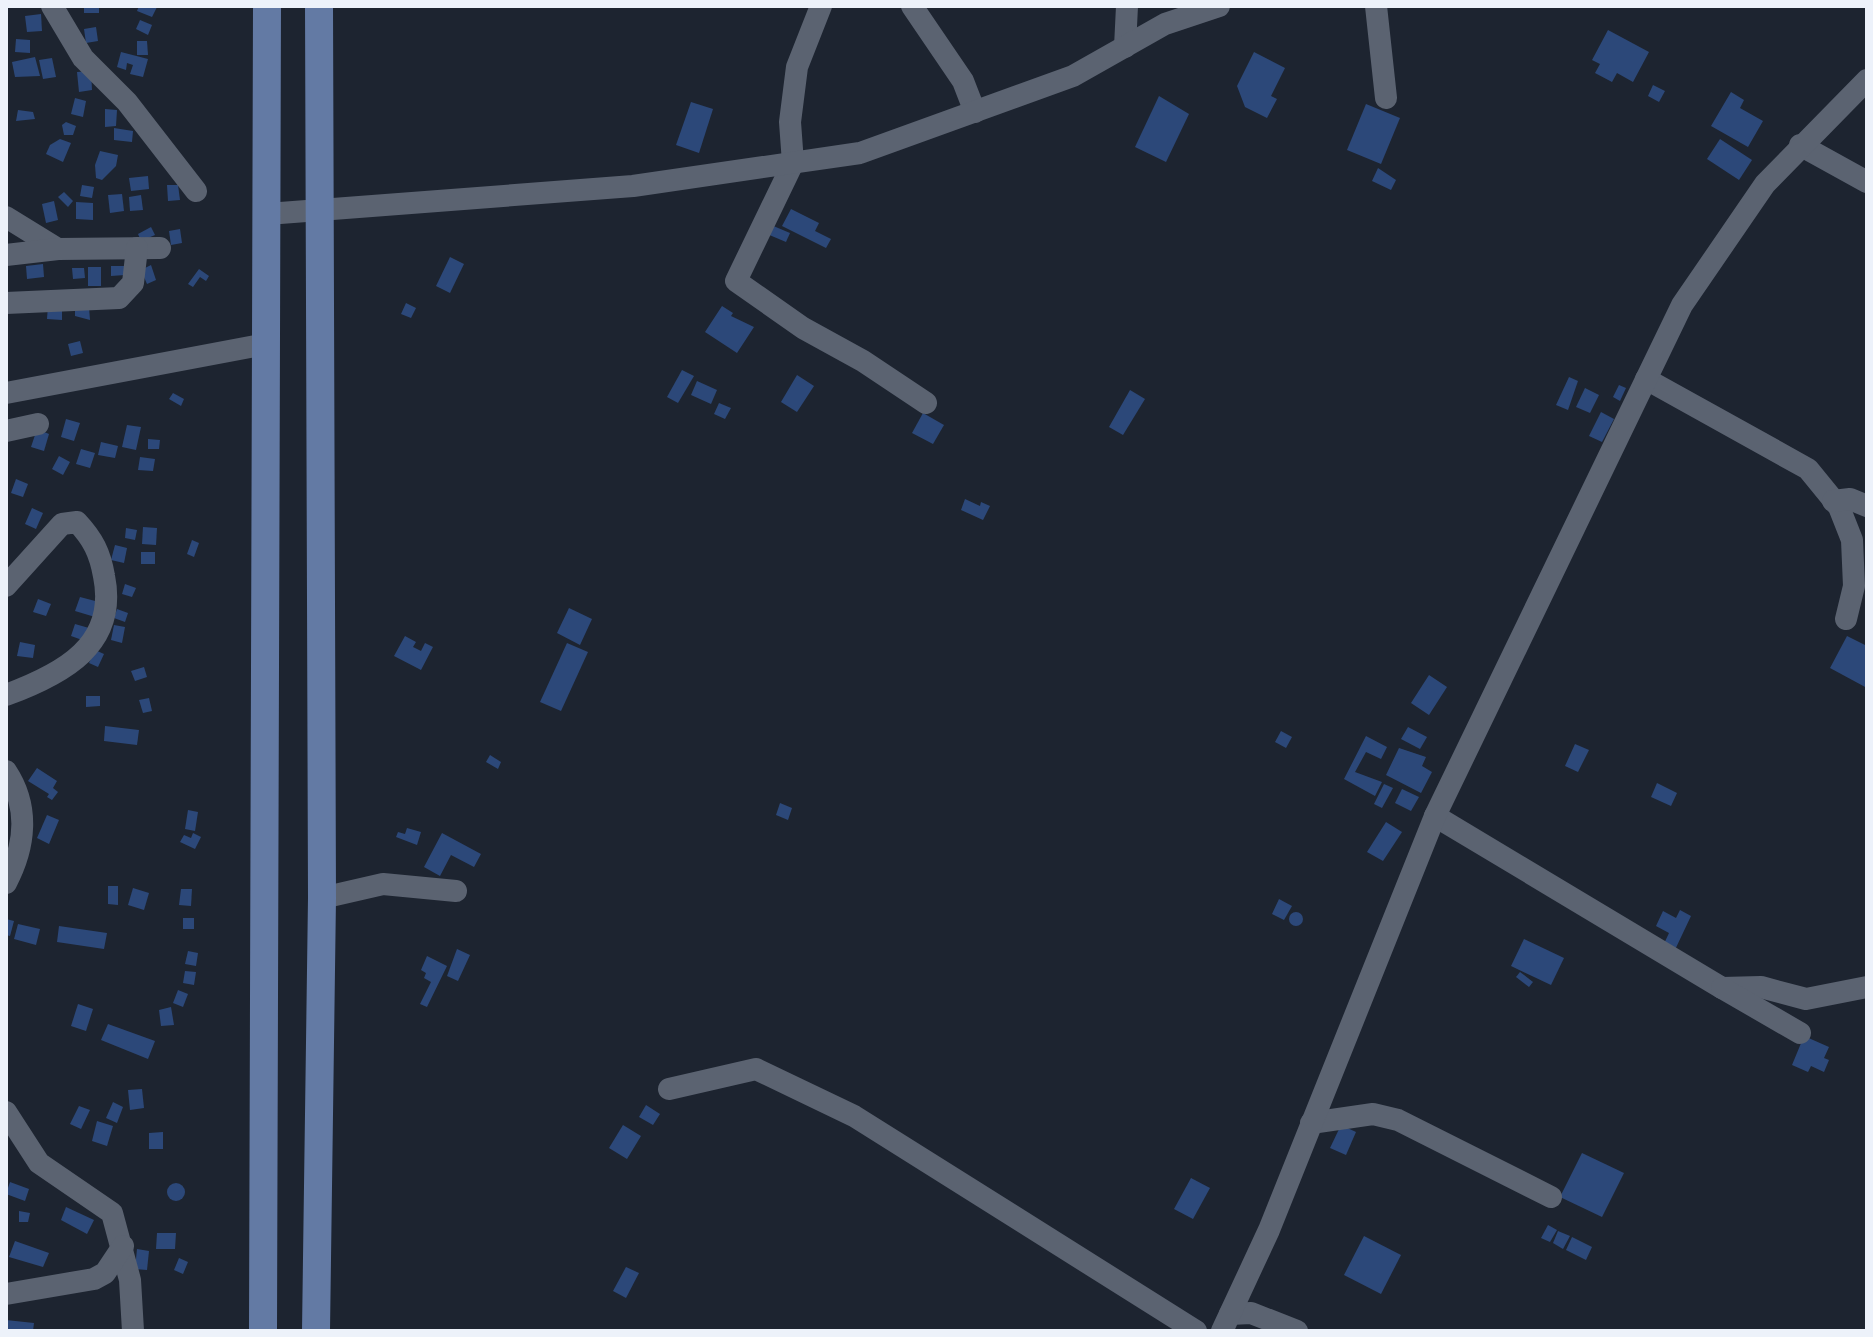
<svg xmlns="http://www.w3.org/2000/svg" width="1873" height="1337" font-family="'Fira Sans Condensed',sans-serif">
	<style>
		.building { fill: #2c4879 }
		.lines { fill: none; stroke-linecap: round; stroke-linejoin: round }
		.minor { stroke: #5b6371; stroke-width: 22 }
		.major { stroke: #637aa4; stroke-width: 28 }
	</style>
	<rect width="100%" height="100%" fill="#1d2430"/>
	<!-- building -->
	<g class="building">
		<rect x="84" y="6" width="15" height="7"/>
		<polygon points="139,6 154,6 157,7 152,17 137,11"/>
		<polygon points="41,14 42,31 27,32 25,16"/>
		<polygon points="140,20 152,25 148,35 136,29"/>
		<polygon points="96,27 98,41 86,43 84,29"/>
		<polygon points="1608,30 1649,52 1633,82 1617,73 1612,82 1595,73 1600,64 1592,60"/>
		<polygon points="16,39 30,40 30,53 15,52"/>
		<polygon points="137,41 147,41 148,55 137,55"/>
		<polygon points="121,52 148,59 143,77 130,74 133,65 127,63 126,70 117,67"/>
		<polygon points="1254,52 1285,68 1271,96 1277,99 1267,118 1245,107 1237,86"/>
		<polygon points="35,57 40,76 15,77 12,62"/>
		<polygon points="52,58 56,77 43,79 39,60"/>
		<polygon points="91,71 92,90 79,92 77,72"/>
		<polygon points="1653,85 1665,91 1659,102 1648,96"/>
		<polygon points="1731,92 1744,100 1740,108 1763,121 1748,147 1711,126"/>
		<polygon points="1159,96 1189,114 1166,162 1135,147"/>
		<polygon points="75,98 86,101 83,117 71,114"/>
		<polygon points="691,102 713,109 699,153 676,145"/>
		<polygon points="1366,104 1400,118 1381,164 1347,150"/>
		<polygon points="105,109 117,110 116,126 105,127"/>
		<polygon points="18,110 33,112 35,119 16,121"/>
		<polygon points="66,122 76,126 73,135 64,135 62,125"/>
		<polygon points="114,128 133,131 132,142 114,140"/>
		<polygon points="60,139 71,143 63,162 46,154 50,145"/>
		<polygon points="1720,139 1752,160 1739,180 1707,159"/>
		<polygon points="100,151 118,155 116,166 102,180 96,178 95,165"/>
		<polygon points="1378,168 1396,180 1391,190 1372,181"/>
		<polygon points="148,176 149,189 131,191 129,178"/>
		<polygon points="82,185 94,187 92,198 80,196"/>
		<polygon points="167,185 178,185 180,200 168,201"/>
		<polygon points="64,192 73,201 68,207 58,197"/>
		<polygon points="122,194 124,211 110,213 108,195"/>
		<polygon points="141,195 143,210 130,211 129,197"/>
		<polygon points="54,201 58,220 46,223 42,204"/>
		<polygon points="76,202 93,203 93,220 76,219"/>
		<polygon points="791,209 819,223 815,231 831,239 826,248 782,226"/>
		<polygon points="771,225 790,233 786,242 767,234"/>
		<polygon points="151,227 155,235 141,241 138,234"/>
		<polygon points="180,229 182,243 171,245 169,231"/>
		<polygon points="450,257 464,264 450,293 436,286"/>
		<polygon points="43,264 44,277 27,279 26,266"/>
		<polygon points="151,265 156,280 147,284 141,270"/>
		<polygon points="111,266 125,266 125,275 111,276"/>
		<rect x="88" y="267" width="13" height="19"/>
		<polygon points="72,268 84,268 85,278 73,279"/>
		<polygon points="199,269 209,276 206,281 200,277 193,287 188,284"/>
		<polygon points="406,303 416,308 411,318 401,314"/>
		<polygon points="48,305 62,305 62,320 47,319"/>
		<polygon points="722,306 733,313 731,316 754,327 737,353 705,332"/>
		<polygon points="89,307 90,320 75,316 75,308"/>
		<polygon points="80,341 83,353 71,356 68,344"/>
		<polygon points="682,370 694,376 678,403 667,397"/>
		<polygon points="797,375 814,386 797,412 781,402"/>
		<polygon points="1569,377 1578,381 1568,410 1556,405"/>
		<polygon points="697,381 717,390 711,404 691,395"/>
		<polygon points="1619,385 1626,388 1620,401 1613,397"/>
		<polygon points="1585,388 1599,395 1590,413 1576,407"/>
		<polygon points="1130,390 1145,399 1123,435 1109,427"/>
		<polygon points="173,393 184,399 181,406 169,399"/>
		<polygon points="719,403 731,408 725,419 714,414"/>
		<polygon points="1601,412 1614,419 1602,442 1589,436"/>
		<polygon points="923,413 944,425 933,444 912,433"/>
		<polygon points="66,419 80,423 74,441 61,437"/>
		<polygon points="127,425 141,427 136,450 122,447"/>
		<polygon points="37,429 49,434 44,451 31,447"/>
		<polygon points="148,439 160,440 159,449 148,449"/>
		<polygon points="101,442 118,446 115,458 98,455"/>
		<polygon points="81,449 95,453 90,468 76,464"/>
		<polygon points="59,456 70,462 63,475 52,469"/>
		<polygon points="140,457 155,459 153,471 138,470"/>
		<polygon points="16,479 28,484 23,497 11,493"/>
		<polygon points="965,499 980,506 981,502 990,506 983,520 961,510"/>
		<polygon points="32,508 43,513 36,529 25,524"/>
		<polygon points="143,527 157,528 156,545 142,544"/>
		<polygon points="126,528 137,530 135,540 125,538"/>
		<polygon points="192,540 199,543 194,557 187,554"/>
		<polygon points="115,545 127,548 124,563 111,560"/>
		<rect x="141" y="552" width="14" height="12"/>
		<polygon points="125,584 136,588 132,597 122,594"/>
		<polygon points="80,597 99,602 95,617 75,611"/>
		<polygon points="38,599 51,604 46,616 33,612"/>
		<polygon points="569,608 592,619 580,645 557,633"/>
		<polygon points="117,609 128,613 125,622 114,618"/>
		<polygon points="75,624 89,628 85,641 71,636"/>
		<polygon points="114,625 125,627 122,643 111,640"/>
		<polygon points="405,636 416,642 413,647 421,651 425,643 433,647 421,670 394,656"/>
		<polygon points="1847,636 1867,646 1867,688 1830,668"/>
		<polygon points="20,642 35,645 33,658 17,656"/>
		<polygon points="567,643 588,652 561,711 540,702"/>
		<polygon points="95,650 104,654 98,667 89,663"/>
		<polygon points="144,667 147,677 135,681 131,671"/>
		<polygon points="1429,675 1447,687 1429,715 1411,703"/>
		<polygon points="86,696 100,696 100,706 86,707"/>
		<polygon points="149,698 152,711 143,713 139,700"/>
		<polygon points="105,726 139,730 137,745 104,741"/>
		<polygon points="1408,727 1427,737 1420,749 1401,739"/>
		<polygon points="1281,731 1292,737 1286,748 1275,742"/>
		<polygon points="1366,736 1387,747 1381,759 1366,752 1355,772 1382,782 1375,796 1344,779"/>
		<polygon points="1575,744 1589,750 1578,772 1565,766"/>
		<polygon points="1399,748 1426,757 1422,766 1432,772 1421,793 1386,775"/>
		<polygon points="490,755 501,762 498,769 486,762"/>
		<polygon points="37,768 57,781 53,788 58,792 52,800 47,797 49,794 28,781"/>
		<polygon points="1657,783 1677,793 1671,806 1651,797"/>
		<polygon points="1384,784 1393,788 1382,808 1374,804"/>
		<polygon points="1402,789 1419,797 1411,811 1395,803"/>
		<polygon points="780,803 792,808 788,820 776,815"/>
		<polygon points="188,810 198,812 195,831 185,829"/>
		<polygon points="47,815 59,820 49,844 37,838"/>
		<polygon points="1386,822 1402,832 1383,861 1367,852"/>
		<polygon points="407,828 421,832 417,845 396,837 398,832 405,834"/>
		<polygon points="193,833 201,837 195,849 180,842 184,835 191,838"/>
		<polygon points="442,833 481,854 474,867 451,855 440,876 424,867"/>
		<polygon points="108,886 118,886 118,905 108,904"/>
		<polygon points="133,888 149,893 144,910 128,905"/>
		<polygon points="181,889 192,889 191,906 179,905"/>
		<polygon points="1279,899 1292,906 1284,920 1272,914"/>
		<polygon points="1680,910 1691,916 1673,954 1662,948 1669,933 1656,926 1663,911 1676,918"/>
		<circle cx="1296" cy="919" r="7"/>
		<rect x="183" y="918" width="11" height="11"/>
		<polygon points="6,919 14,921 10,936 6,935"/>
		<polygon points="18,924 40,929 36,945 14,939"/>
		<polygon points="59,926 107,933 104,949 57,942"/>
		<polygon points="1524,939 1564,958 1551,985 1511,966"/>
		<polygon points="457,949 470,955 458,981 447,976"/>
		<polygon points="188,951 198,953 196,966 185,964"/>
		<polygon points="427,956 447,966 427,1007 420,1004 431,982 424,978 426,973 421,970"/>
		<polygon points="185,971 196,972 194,985 183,983"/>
		<polygon points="1520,972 1533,982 1529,987 1516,977"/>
		<polygon points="178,990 188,994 183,1007 173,1003"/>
		<polygon points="78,1004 93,1009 86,1031 71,1026"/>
		<polygon points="171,1007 174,1025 161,1026 159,1010"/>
		<polygon points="108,1024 155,1041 148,1059 101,1040"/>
		<polygon points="1804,1036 1829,1047 1824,1058 1829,1060 1824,1072 1811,1066 1808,1072 1792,1065"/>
		<polygon points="142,1089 144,1108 130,1110 128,1090"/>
		<polygon points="113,1102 123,1107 117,1123 106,1118"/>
		<polygon points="646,1105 660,1114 653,1125 639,1117"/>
		<polygon points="79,1106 90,1110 81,1129 70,1124"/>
		<polygon points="97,1121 113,1126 107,1146 92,1141"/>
		<polygon points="623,1125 641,1136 627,1159 609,1148"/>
		<polygon points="1341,1125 1356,1132 1346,1155 1330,1148"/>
		<polygon points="163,1132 163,1149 149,1149 149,1133"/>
		<polygon points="1582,1153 1624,1173 1602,1217 1560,1197"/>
		<polygon points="1191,1178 1210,1188 1193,1219 1174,1209"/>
		<polygon points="10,1182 29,1189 25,1201 6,1194"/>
		<circle cx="176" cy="1192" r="9"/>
		<polygon points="66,1207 94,1220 87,1234 61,1220"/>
		<polygon points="19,1211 30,1213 28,1222 19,1222"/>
		<polygon points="1548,1225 1557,1230 1550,1242 1541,1238"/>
		<polygon points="1558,1231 1570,1236 1563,1249 1553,1243"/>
		<polygon points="157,1233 176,1233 175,1249 156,1249"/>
		<polygon points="1364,1236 1401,1255 1381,1294 1344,1275"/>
		<polygon points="1572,1237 1592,1247 1586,1260 1566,1250"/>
		<polygon points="15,1241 49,1253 43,1267 9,1257"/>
		<polygon points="137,1249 149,1251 147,1270 135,1269"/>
		<polygon points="179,1258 188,1262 183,1274 174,1270"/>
		<polygon points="626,1267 639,1273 626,1298 613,1291"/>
		<polygon points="6,1320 34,1323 33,1331 6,1331"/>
	</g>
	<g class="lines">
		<!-- minor -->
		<g class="minor">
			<polyline points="52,6 83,58 127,102 196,191"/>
			<polyline points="821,6 797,67 790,122 793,163 736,281 803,328 863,361 926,403"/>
			<polyline points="912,6 963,81 975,112"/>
			<polyline points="1376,6 1386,98"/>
			<polyline points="1125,47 1127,6"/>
			<polyline points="1800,145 1867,182"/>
			<polyline points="267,214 633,186 860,153 1073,76 1165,24 1219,6"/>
			<polyline points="6,217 58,249"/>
			<polyline points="6,255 58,249 160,248"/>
			<polyline points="6,303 119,298 133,283 137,248"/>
			<polyline points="1646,379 1808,469 1839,507 1852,540 1854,586 1846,619"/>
			<polyline points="6,393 266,344"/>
			<polyline points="6,431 38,424"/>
			<polyline points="1833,501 1850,499 1867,506"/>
			<path d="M6,586L62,524L77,522C93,539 100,553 104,576C118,645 63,674 6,695"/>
			<path d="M6,771C30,807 25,847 6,883"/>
			<polyline points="1435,816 1722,988 1761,987 1806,999 1867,987"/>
			<polyline points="322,898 383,884 456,891"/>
			<polyline points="1722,988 1800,1033"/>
			<polyline points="669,1089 756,1069 854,1116 1196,1331"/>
			<polyline points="6,1112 39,1163 112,1213 130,1280 133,1331"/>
			<polyline points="1311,1123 1373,1114 1398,1120 1551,1197"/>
			<polyline points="6,1294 94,1279 105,1273 123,1246"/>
			<polyline points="1230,1314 1251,1313 1297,1331"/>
			<polyline points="1222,1331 1269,1230 1435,816 1682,305 1765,184 1867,80"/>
		</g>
		<!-- major -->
		<g class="major">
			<polyline points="263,1331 267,6"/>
			<polyline points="316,1331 322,898 319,6"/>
		</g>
	</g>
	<!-- border -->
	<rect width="1873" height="1337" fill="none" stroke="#edf2fa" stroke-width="16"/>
</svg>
